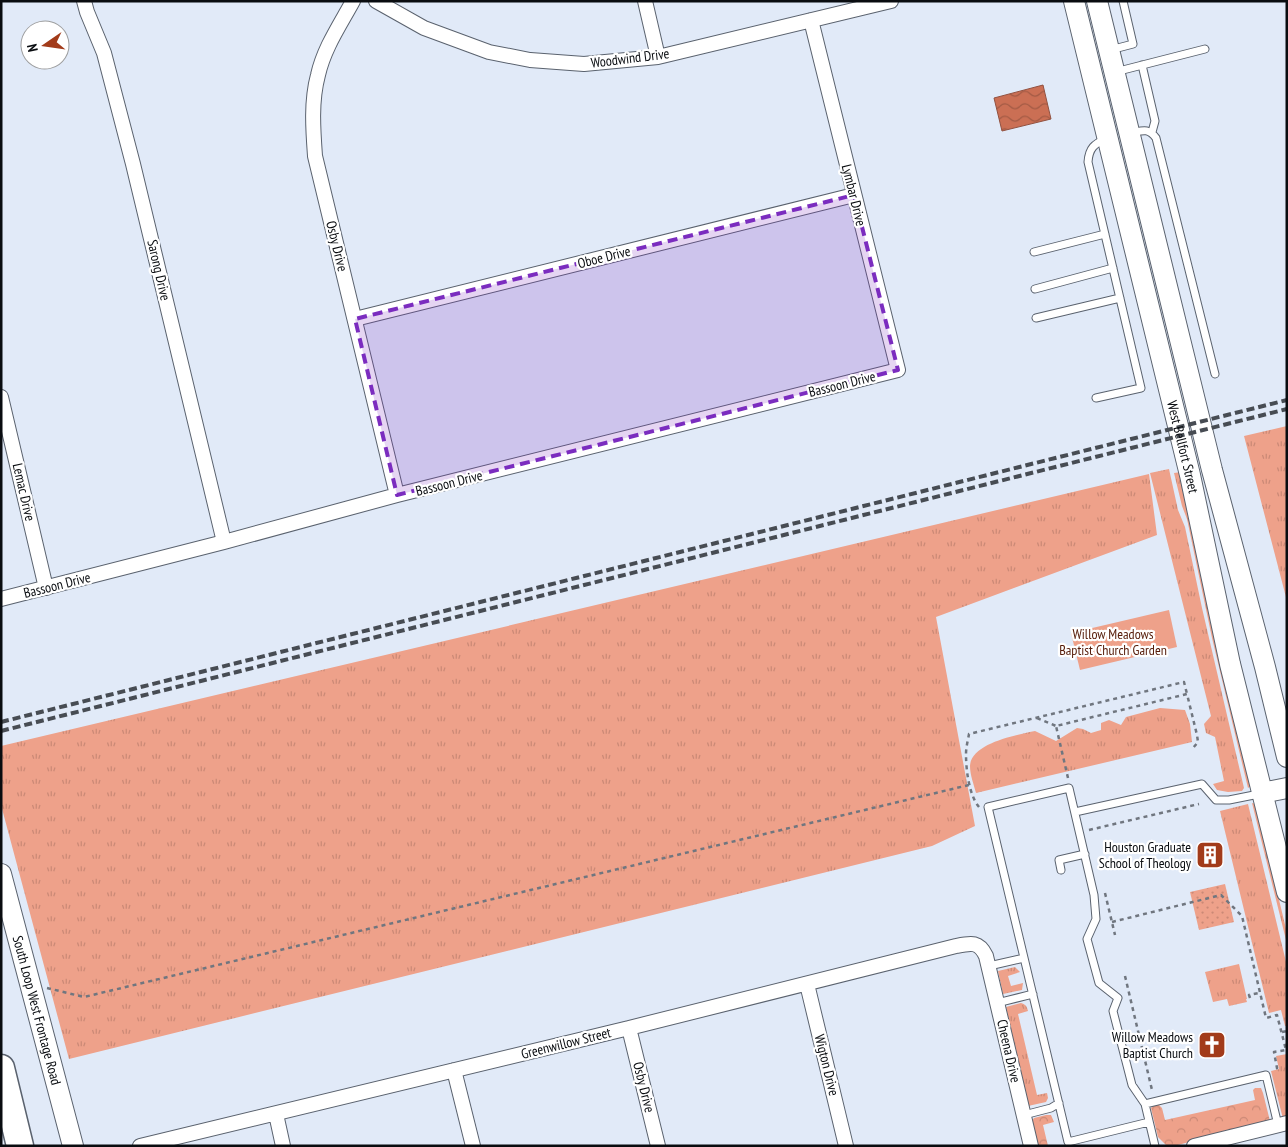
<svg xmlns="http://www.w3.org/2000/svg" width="1288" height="1147" viewBox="0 0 1288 1147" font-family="'PT Sans Narrow',sans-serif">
  <defs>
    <pattern id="grass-tufts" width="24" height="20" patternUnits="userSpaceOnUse" patternTransform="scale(1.25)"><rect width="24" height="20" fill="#eea18a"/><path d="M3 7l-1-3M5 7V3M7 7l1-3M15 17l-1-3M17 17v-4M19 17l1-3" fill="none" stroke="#cb8976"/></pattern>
    <pattern id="forest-crowns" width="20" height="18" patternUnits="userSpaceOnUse" patternTransform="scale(1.25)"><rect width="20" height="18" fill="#eea18a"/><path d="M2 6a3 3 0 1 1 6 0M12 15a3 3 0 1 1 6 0" fill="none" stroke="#cb8976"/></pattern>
    <pattern id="park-dots" width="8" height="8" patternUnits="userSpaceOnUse" patternTransform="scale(1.25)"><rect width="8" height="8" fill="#eea18a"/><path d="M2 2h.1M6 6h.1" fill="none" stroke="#cb8976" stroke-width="1.8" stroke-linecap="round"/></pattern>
    <pattern id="water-waves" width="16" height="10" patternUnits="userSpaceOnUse" patternTransform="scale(1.25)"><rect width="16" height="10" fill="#cb6f54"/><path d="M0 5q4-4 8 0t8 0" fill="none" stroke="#a35a44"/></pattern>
  </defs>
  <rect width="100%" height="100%" fill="#e1eaf8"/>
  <path fill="url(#grass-tufts)" d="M 1287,426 L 1287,601 L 1244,436 Z
    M 1169,469 L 1178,510 L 1185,527 L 1202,608 L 1244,788 L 1242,791 L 1228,792 L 1217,790 L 1213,784 L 1224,781 L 1215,737 L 1206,733 L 1204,724 L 1211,716 L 1150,473 Z
    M 1181,472 L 1251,786 L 1248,788 L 1212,638 L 1187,519 L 1182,506 L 1174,473 Z
    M 1149,474 L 1157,535 L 936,617 L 975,826 L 932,846 L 69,1059 L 1,805 L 1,746 Z
    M 1160,708 L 1185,710 L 1190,724 L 1192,742 L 976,793 C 974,785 970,775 970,766 C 971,743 1017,735 1035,731 L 1056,741 L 1077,728 L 1083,729 L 1091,733 L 1101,730 L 1101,723 L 1109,720 L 1121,725 L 1126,717 Z
    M 1252,803 L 1256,804 L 1287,933 L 1287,944 Z
    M 1248,804 L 1287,966 L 1287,1026 L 1285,1026 L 1281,1010 L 1269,1013 L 1220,811 Z
    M 1239,964 L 1247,999 L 1246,999 L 1247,1002 L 1229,1006 L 1227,999 L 1213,1002 L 1205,972 Z
    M 1015,967 L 1020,972 L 1008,976 L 1011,986 L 1023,983 L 1022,990 L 1003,994 L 998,971 Z
    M 1021,1003 C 1025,1004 1027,1006 1028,1011 L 1018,1014 L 1037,1095 L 1047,1093 L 1048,1098 L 1046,1102 L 1028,1106 L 1006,1007 Z
    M 1287,1054 L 1287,1118 L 1283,1119 L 1271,1071 L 1279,1069 L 1276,1056 Z"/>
  <path fill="url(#forest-crowns)" d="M 1255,1088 L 1261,1088 L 1263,1093 L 1270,1121 L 1174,1146 L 1167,1146 L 1158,1137 L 1151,1108 L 1154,1105 L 1159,1105 L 1162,1108 L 1165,1120 L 1255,1100 L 1253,1090 Z
    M 1046,1115 L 1051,1115 L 1054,1122 L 1043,1125 L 1048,1146 L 1038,1146 L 1032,1121 L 1034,1118 Z"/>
  <path fill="url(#park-dots)" d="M 1225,884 L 1234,922 L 1199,930 L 1190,892 Z"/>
  <path fill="#eea18a" d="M 1169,610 L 1177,647 L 1080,670 L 1071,633 Z"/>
  <path fill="url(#water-waves)" stroke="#915140" d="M 1043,85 L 1051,119 L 1002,131 L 994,98 Z"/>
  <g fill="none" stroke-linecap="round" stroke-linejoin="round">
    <defs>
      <path id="service" d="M 1110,50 L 1133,44 L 1123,1
        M 1142,65 L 1155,121 L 1152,132
        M 1115,72 L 1205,49
        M 1130,133 C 1142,131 1148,127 1156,138 L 1215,374
        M 1034,252 L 1105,234
        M 1035,289 L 1113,268
        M 1036,318 L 1120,298
        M 1096,398 L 1141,388 L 1088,162 C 1089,148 1094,144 1107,138
        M 1075,812 L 1202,784 L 1216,800 L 1229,800 L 1259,794
        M 1061,870 L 1059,860 L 1085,854
        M 989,966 L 1024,958
        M 997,1003 L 1033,994
        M 1145,1104 L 1266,1075 L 1278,1125
        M 1024,1115 L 1051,1108 L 1059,1103
        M 1149,1122 L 1068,1142 L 988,807 L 1069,788 L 1094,895 L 1096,919 L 1087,939 L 1099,983 L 1118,998 L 1113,1011 L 1132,1085 L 1145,1104 L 1155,1146"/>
      <path id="minor" d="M 84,1 L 87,12 L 104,53 L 133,164 L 224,542
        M 353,1 C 340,25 324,48 318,75 C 311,101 313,129 315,156 L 397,495
        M 376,1 L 424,28 L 489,52 L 530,60 L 584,64 L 658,57 L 891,1
        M 645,1 L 658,57
        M 355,319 L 854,195
        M 1,397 L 46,588
        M 1,599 L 224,542 L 397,495 L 898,370 L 811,20
        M 807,984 L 846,1146
        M 629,1028 L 658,1146
        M 454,1070 L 473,1146
        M 276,1114 L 283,1146
        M 140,1146 L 629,1028 L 956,946 C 971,943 979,941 986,956 L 1031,1146
        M 1194,1146 L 1287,1123"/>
      <g id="secondary">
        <path id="s1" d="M 1074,1 L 1190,475 L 1230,664 L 1287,892"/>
        <path d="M 1097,1 L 1212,470 L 1265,667 L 1287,757"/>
        <path d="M 1262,793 L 1287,788"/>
        <path id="s2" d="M 1,874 L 73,1146"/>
      </g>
      <path id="motorway" d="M 1,1068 L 20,1146"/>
    </defs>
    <use href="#service" stroke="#5a626e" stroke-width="9"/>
    <use href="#minor" stroke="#5a626e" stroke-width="16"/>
    <use href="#secondary" stroke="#5a626e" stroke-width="22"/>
    <use href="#motorway" stroke="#5a626e" stroke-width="29"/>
    <path stroke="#70767f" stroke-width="2.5" stroke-dasharray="4 4" stroke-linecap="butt" d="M 1037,718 L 1056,726
      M 1068,778 L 1056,726 L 1187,694 L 1197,735 L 1198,742 L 1193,748
      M 979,807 C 969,795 966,770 966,754 C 966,747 968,740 969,734 L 1184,682 L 1187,694
      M 1089,830 L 1199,804
      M 1105,893 L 1115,935
      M 1112,922 L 1221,895 L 1242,916 L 1266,1018 L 1277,1015 L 1286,1050 L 1274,1052 L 1277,1068 L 1272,1069
      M 1125,976 L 1152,1090
      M 47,988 L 84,997 L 969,785
      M 1250,998 L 1249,995 L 1259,993
      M 1282,1032 L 1287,1031"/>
    <use href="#service" stroke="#fff" stroke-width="7"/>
    <use href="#minor" stroke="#fff" stroke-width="14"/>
    <use href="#secondary" stroke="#fff" stroke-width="20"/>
    <use href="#motorway" stroke="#fff" stroke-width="26"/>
    <path stroke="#474c53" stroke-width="4" stroke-dasharray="8 4" stroke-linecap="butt" d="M 1,722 L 1287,400
      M 1,731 L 1287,409"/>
  </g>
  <path fill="#7b2cbf" fill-opacity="0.2" stroke="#7b2cbf" stroke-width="4" stroke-dasharray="10 6" stroke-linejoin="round" d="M 854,195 L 898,370 L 397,495 L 355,319 Z"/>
  <defs>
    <symbol id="building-square" viewBox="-11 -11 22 22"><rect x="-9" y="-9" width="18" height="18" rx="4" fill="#a23b1a" stroke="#fff"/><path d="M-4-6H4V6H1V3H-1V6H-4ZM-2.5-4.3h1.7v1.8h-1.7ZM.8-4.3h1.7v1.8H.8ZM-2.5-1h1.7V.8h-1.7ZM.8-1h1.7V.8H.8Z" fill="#fff"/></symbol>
    <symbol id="church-square" viewBox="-11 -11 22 22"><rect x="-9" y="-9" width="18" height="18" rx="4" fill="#a23b1a" stroke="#fff"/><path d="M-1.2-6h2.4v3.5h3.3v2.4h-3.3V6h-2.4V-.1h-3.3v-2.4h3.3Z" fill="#fff"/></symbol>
  </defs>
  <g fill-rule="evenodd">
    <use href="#building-square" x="1194" y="839" width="32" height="32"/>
    <use href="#church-square" x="1196" y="1029" width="32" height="32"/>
  </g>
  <g text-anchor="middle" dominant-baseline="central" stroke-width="4.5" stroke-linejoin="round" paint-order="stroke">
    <g font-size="14" fill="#090c10" stroke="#fff">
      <text transform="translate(630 58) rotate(-7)">Woodwind Drive</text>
      <text transform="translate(854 195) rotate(76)">Lymbar Drive</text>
      <text transform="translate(337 246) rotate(76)">Osby Drive</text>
      <text transform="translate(604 257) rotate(-14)">Oboe Drive</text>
      <text transform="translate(159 270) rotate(77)">Sarong Drive</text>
      <text transform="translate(842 384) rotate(-14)">Bassoon Drive</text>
      <text stroke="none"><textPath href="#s1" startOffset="459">West Bellfort Street</textPath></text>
      <text transform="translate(449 483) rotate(-14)">Bassoon Drive</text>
      <text transform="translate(24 492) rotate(77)">Lemac Drive</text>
      <text transform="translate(57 585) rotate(-14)">Bassoon Drive</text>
      <text stroke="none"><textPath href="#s2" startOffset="141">South Loop West Frontage Road</textPath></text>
      <text transform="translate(566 1043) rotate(-14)">Greenwillow Street</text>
      <text transform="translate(1009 1051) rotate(77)">Cheena Drive</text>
      <text transform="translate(827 1065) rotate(76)">Wigton Drive</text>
      <text transform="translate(644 1087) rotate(76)">Osby Drive</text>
    </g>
    <g font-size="14" fill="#551b08" stroke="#fff">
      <text x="1113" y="634">Willow Meadows<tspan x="1113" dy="16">Baptist Church Garden</tspan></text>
    </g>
    <g font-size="14" fill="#090c10" stroke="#fff" text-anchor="end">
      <text x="1191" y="847">Houston Graduate<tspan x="1191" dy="16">School of Theology</tspan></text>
      <text x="1193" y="1037">Willow Meadows<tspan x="1193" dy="16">Baptist Church</tspan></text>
    </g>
  </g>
  <rect width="1288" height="1147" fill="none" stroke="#090c10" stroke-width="5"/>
  <g transform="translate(45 45) rotate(257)"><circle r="24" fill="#ffffff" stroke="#9d9e9f"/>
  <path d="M0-4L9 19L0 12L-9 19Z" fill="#a23b1a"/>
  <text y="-8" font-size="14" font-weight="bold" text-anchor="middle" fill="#090c10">N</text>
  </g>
</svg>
